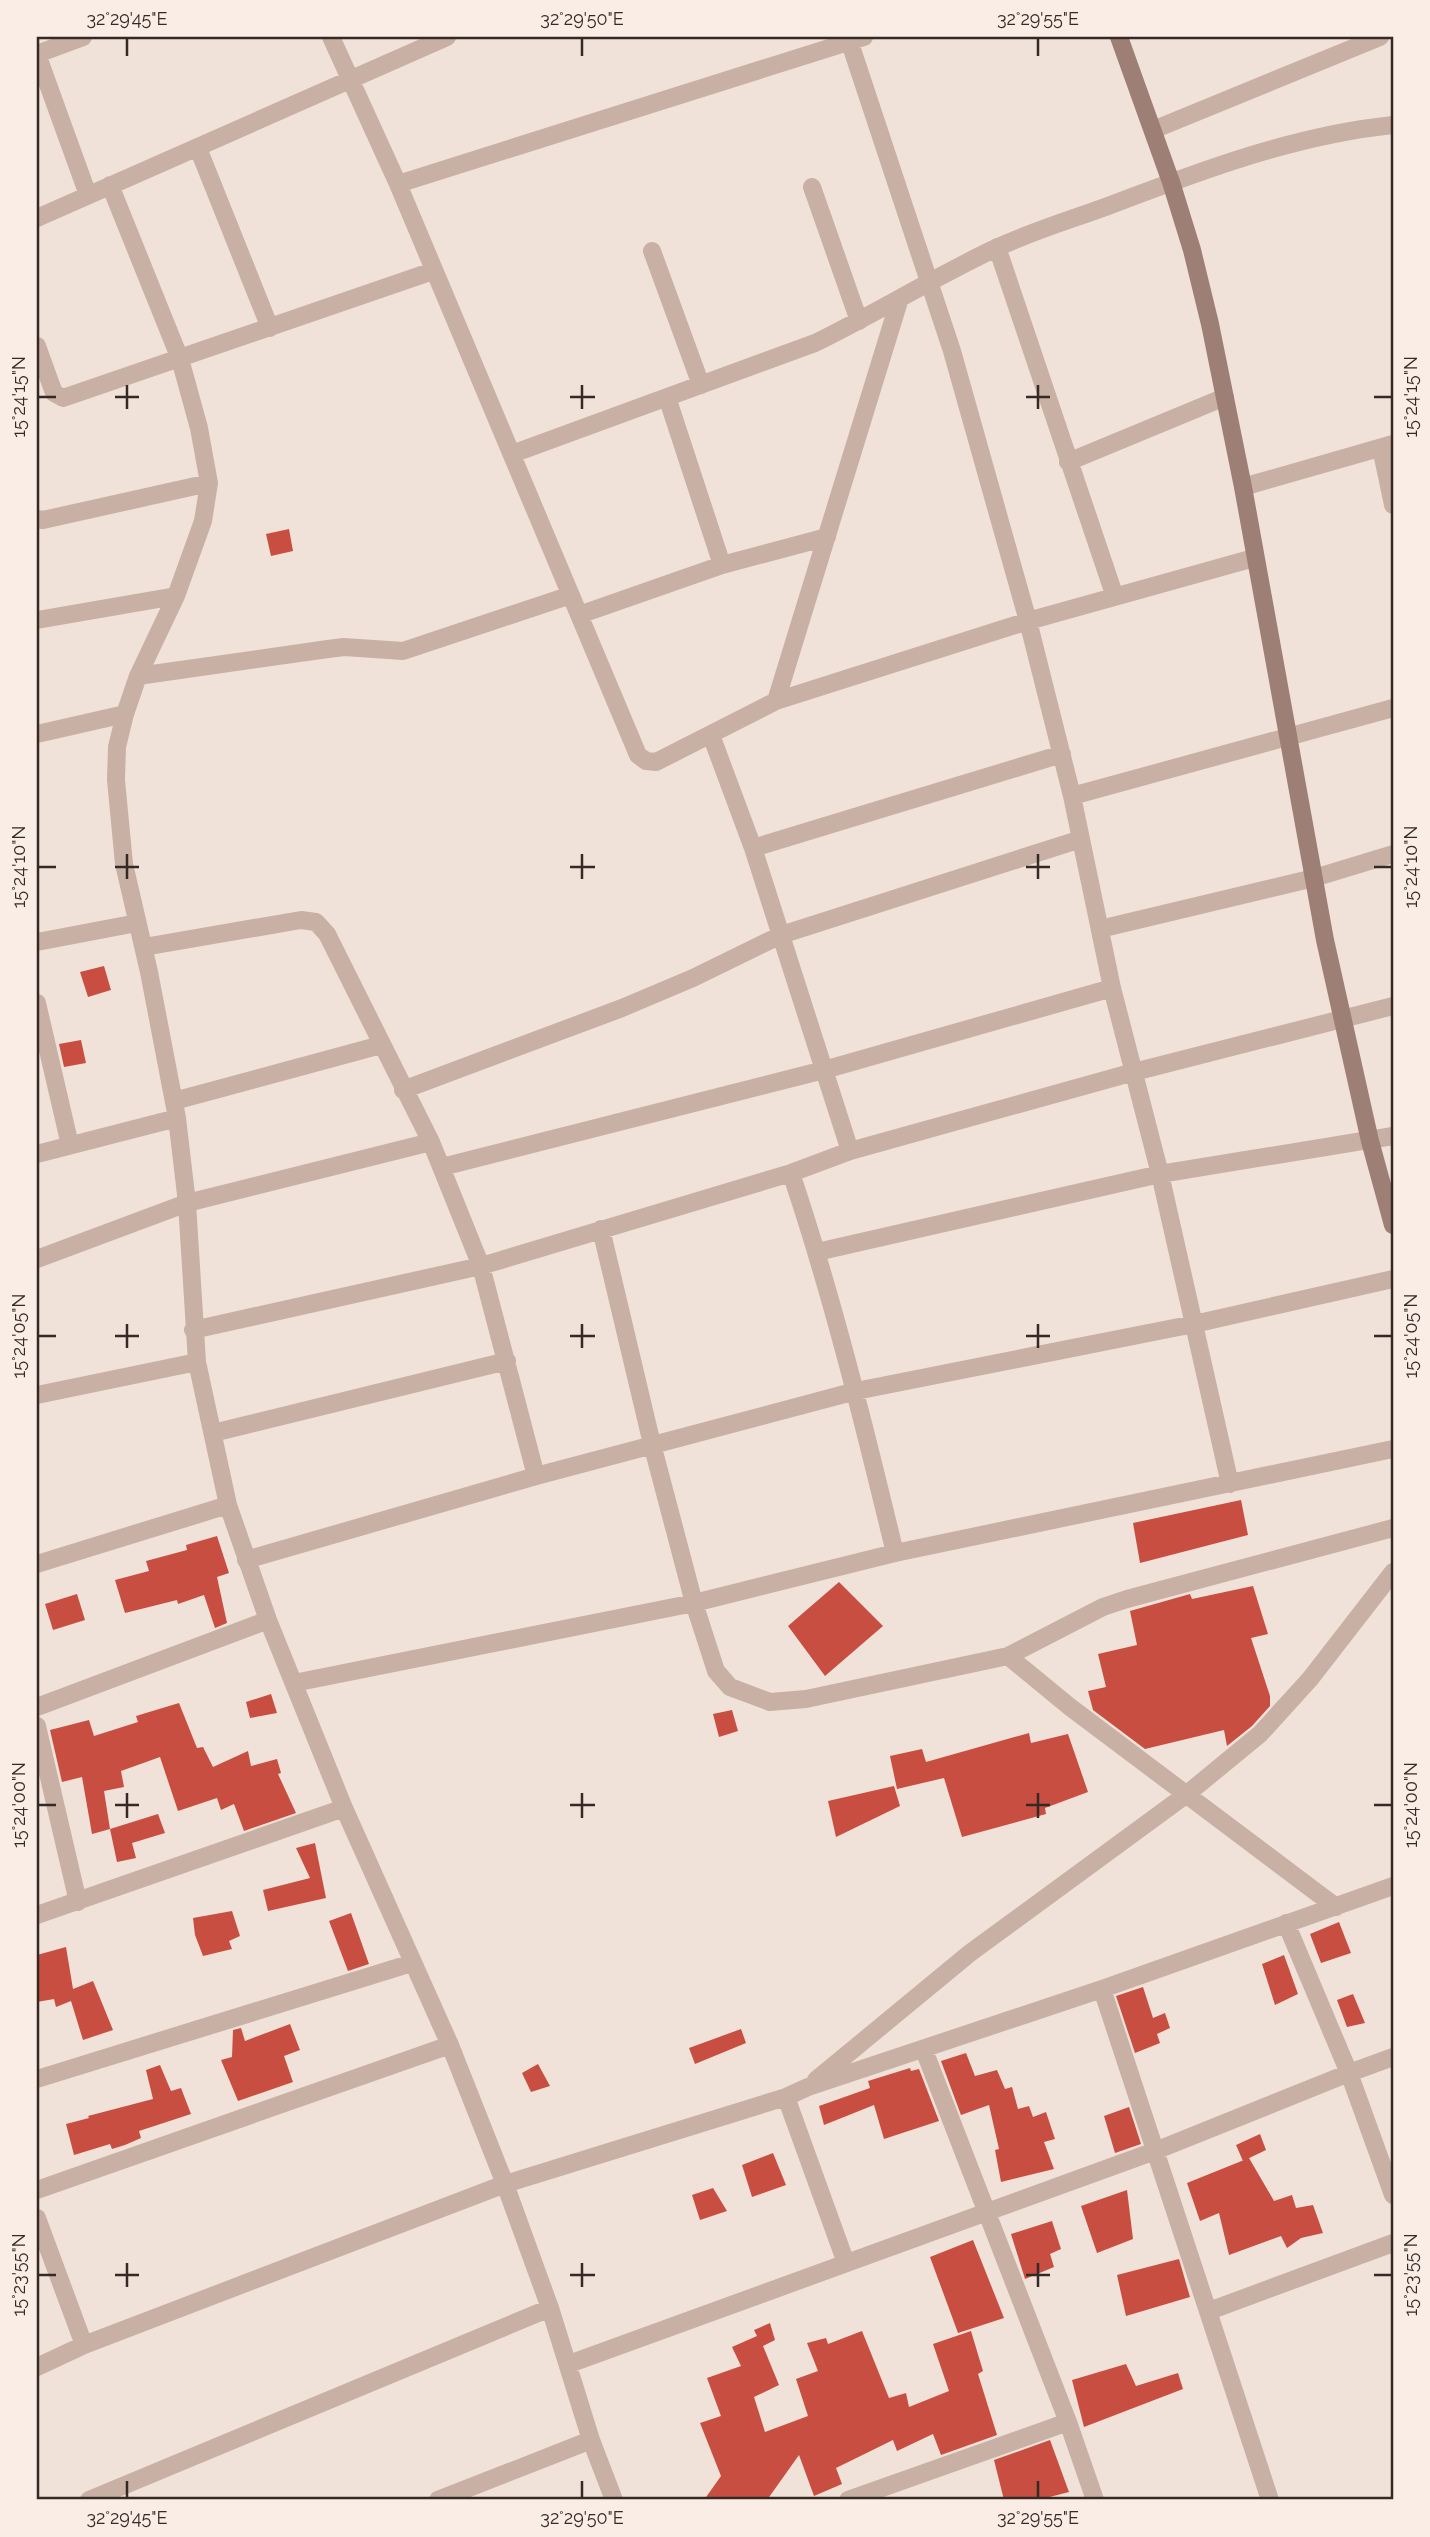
<svg xmlns="http://www.w3.org/2000/svg" width="1430" height="2537" viewBox="0 0 1430 2537" font-family="Raleway,sans-serif">
  <rect width="100%" height="100%" fill="#f1e2d9"/>
  <path fill="#c74e41" d="M 289,529 L 293,551 L 271,556 L 266,534 Z
    M 104,966 L 111,990 L 88,997 L 80,972 Z
    M 81,1040 L 86,1063 L 64,1067 L 59,1044 Z
    M 1241,1500 L 1248,1535 L 1140,1563 L 1133,1523 Z
    M 217,1536 L 229,1573 L 217,1577 L 227,1623 L 215,1628 L 204,1595 L 178,1604 L 177,1600 L 125,1613 L 115,1580 L 149,1571 L 146,1561 L 187,1550 L 186,1545 Z
    M 839,1582 L 883,1626 L 825,1676 L 788,1626 Z
    M 1253,1586 L 1268,1634 L 1251,1638 L 1270,1696 L 1270,1706 L 1252,1726 L 1227,1746 L 1224,1730 L 1145,1749 L 1093,1710 L 1088,1691 L 1106,1687 L 1098,1654 L 1137,1645 L 1130,1611 L 1190,1594 L 1192,1599 Z
    M 77,1594 L 85,1620 L 53,1630 L 45,1604 Z
    M 271,1694 L 277,1713 L 250,1718 L 246,1702 Z
    M 179,1703 L 197,1748 L 203,1747 L 213,1767 L 248,1751 L 251,1766 L 277,1759 L 281,1773 L 278,1774 L 296,1813 L 244,1831 L 234,1804 L 221,1810 L 217,1798 L 178,1811 L 160,1757 L 121,1771 L 124,1787 L 104,1791 L 110,1829 L 92,1834 L 82,1777 L 62,1782 L 50,1730 L 89,1720 L 94,1736 L 138,1722 L 136,1716 Z
    M 732,1710 L 738,1731 L 719,1737 L 713,1714 Z
    M 1029,1733 L 1031,1743 L 1068,1734 L 1088,1792 L 1045,1808 L 1046,1814 L 962,1837 L 944,1778 L 897,1789 L 890,1756 L 922,1749 L 926,1762 Z
    M 894,1786 L 900,1806 L 836,1837 L 828,1801 Z
    M 158,1814 L 165,1833 L 132,1843 L 136,1858 L 117,1862 L 110,1829 Z
    M 315,1843 L 326,1898 L 268,1911 L 263,1890 L 310,1878 L 296,1848 Z
    M 232,1911 L 240,1936 L 229,1941 L 232,1949 L 203,1956 L 195,1935 L 193,1918 Z
    M 351,1913 L 369,1964 L 348,1971 L 329,1921 Z
    M 1339,1922 L 1351,1953 L 1321,1963 L 1310,1934 Z
    M 66,1947 L 73,1989 L 93,1981 L 113,2030 L 83,2040 L 71,2001 L 56,2007 L 54,1999 L 37,2002 L 37,1955 Z
    M 1284,1955 L 1298,1994 L 1275,2005 L 1262,1964 Z
    M 1143,1987 L 1153,2018 L 1165,2013 L 1170,2028 L 1157,2034 L 1160,2043 L 1135,2053 L 1116,1996 Z
    M 1353,1994 L 1365,2023 L 1347,2027 L 1337,2000 Z
    M 290,2024 L 300,2050 L 284,2056 L 293,2082 L 238,2101 L 221,2060 L 232,2057 L 233,2030 L 241,2028 L 245,2041 Z
    M 741,2029 L 746,2043 L 695,2064 L 689,2048 Z
    M 966,2053 L 975,2076 L 997,2070 L 1005,2089 L 1012,2087 L 1018,2109 L 1029,2106 L 1033,2117 L 1046,2112 L 1055,2139 L 1044,2142 L 1054,2169 L 1001,2182 L 995,2150 L 999,2149 L 989,2105 L 961,2115 L 941,2061 Z
    M 538,2064 L 550,2086 L 531,2092 L 522,2073 Z
    M 160,2065 L 171,2091 L 181,2088 L 191,2114 L 139,2131 L 141,2138 L 125,2145 L 112,2149 L 110,2144 L 74,2155 L 66,2124 L 89,2118 L 88,2116 L 153,2099 L 146,2070 Z
    M 910,2068 L 911,2071 L 919,2069 L 939,2121 L 884,2139 L 874,2105 L 824,2125 L 819,2106 L 870,2088 L 868,2081 Z
    M 1129,2107 L 1141,2144 L 1115,2153 L 1104,2116 Z
    M 1260,2134 L 1266,2150 L 1243,2161 L 1236,2145 Z
    M 773,2153 L 786,2185 L 752,2197 L 742,2165 Z
    M 1249,2158 L 1274,2201 L 1292,2195 L 1296,2208 L 1313,2205 L 1323,2233 L 1301,2238 L 1287,2248 L 1281,2236 L 1229,2255 L 1219,2213 L 1200,2221 L 1187,2183 Z
    M 713,2188 L 727,2211 L 700,2220 L 692,2195 Z
    M 1127,2190 L 1133,2239 L 1097,2253 L 1081,2206 Z
    M 1052,2221 L 1061,2249 L 1050,2254 L 1054,2267 L 1025,2279 L 1011,2234 Z
    M 973,2240 L 1004,2318 L 958,2333 L 930,2257 Z
    M 1179,2259 L 1190,2297 L 1126,2316 L 1117,2275 Z
    M 770,2323 L 775,2340 L 763,2346 L 779,2385 L 754,2397 L 765,2432 L 808,2416 L 796,2379 L 818,2371 L 807,2343 L 826,2338 L 828,2344 L 862,2331 L 889,2398 L 906,2393 L 909,2407 L 949,2391 L 933,2344 L 971,2331 L 983,2371 L 978,2374 L 997,2435 L 941,2455 L 933,2434 L 897,2451 L 893,2440 L 836,2468 L 842,2484 L 814,2496 L 799,2455 L 767,2500 L 704,2500 L 721,2476 L 700,2423 L 721,2416 L 707,2378 L 741,2366 L 732,2347 L 757,2336 L 754,2330 Z
    M 1126,2364 L 1136,2386 L 1178,2373 L 1183,2389 L 1084,2427 L 1072,2380 Z
    M 1050,2440 L 1069,2492 L 1038,2500 L 1004,2500 L 994,2460 Z"/>
  <g fill="none" stroke-linecap="round" stroke-linejoin="round">
    <path stroke="#c9b0a5" stroke-width="18" d="M 331,37 L 398,184 L 638,755 L 646,761 L 656,762 L 776,701 L 1028,621 L 1254,558
      M 848,37 L 952,351 L 1028,621 L 1072,796 L 1112,988 L 1160,1174 L 1230,1484
      M 37,54 L 88,195
      M 37,54 L 83,37
      M 1153,130 L 1380,37
      M 198,148 L 270,328
      M 398,184 L 864,37
      M 110,185 L 180,359 L 199,428 L 209,483 L 203,521 L 176,596 L 138,676 L 125,714 L 117,747 L 116,780 L 124,864 L 149,972 L 177,1118 L 187,1203 L 197,1362 L 228,1505 L 268,1620 L 344,1808 L 450,2045 L 505,2184 L 550,2308 L 591,2440 L 614,2500
      M 812,187 L 859,321
      M 37,218 L 447,37
      M 997,247 L 1115,597
      M 652,251 L 701,385
      M 37,346 L 54,393 L 63,398 L 433,271
      M 1381,448 L 1393,505
      M 512,454 L 815,343 C 876,313 933,278 994,249 C 1030,232 1070,220 1108,206 C 1200,171 1295,135 1393,125
      M 1068,462 L 1225,397
      M 1243,487 L 1393,444
      M 37,519 L 43,520 L 209,483
      M 722,565 L 827,537
      M 579,615 L 722,565 L 667,397
      M 37,620 L 176,596
      M 138,676 L 328,649 L 344,647 L 403,651 L 571,595
      M 776,701 L 900,298
      M 37,734 L 125,714
      M 711,735 L 753,848 L 850,1151
      M 1072,796 L 1393,708
      M 753,848 L 1062,754
      M 1100,929 L 1314,878 L 1393,854
      M 37,942 L 137,923
      M 144,947 L 301,920 L 316,922 L 327,934 L 431,1142 L 481,1266 L 536,1476
      M 37,1003 L 70,1145
      M 403,1090 L 622,1008 L 693,978 L 781,935 L 1081,839
      M 174,1101 L 381,1045
      M 37,1154 L 177,1118
      M 442,1167 L 824,1070 L 1112,988
      M 791,1173 C 833,1298 864,1425 895,1553
      M 601,1229 L 652,1444 L 694,1603 L 716,1671 L 730,1687 L 770,1702 L 806,1699 L 1008,1656 L 1103,1607 L 1127,1599 L 1393,1528
      M 817,1252 L 1160,1174 L 1393,1136
      M 37,1259 L 187,1203 L 431,1142
      M 193,1330 L 481,1266 L 791,1173 L 850,1151 L 1134,1072 L 1393,1006
      M 37,1395 L 197,1362
      M 213,1433 L 507,1361
      M 246,1560 L 536,1476 L 856,1391 L 1194,1324 L 1393,1279
      M 37,1564 L 228,1505
      M 1008,1656 L 1070,1707 L 1336,1907
      M 294,1683 L 694,1603 L 895,1553 L 1393,1449
      M 37,1707 L 268,1620
      M 37,1726 L 78,1902
      M 37,1915 L 344,1808
      M 1286,1923 L 1349,2073 L 1393,2195
      M 1102,1989 L 1270,2500
      M 924,2050 L 1068,2422 L 1095,2500
      M 37,2079 L 412,1963
      M 816,2080 L 970,1953 L 1187,1794 L 1260,1734 L 1310,1679 L 1393,1572
      M 786,2097 L 846,2263
      M 37,2190 L 450,2045
      M 37,2218 L 84,2345
      M 1209,2311 L 1393,2243
      M 569,2364 L 1155,2151 L 1349,2073 L 1393,2057
      M 37,2367 L 84,2345 L 505,2184 L 786,2097 L 808,2087 L 1102,1989 L 1393,1886
      M 89,2500 L 550,2308
      M 438,2500 L 591,2440
      M 848,2500 L 1068,2422"/>
    <path stroke="#9d7f76" stroke-width="18" d="M 1119,37 L 1171,182 L 1192,250 L 1210,324 L 1243,487 L 1325,940 L 1370,1141 L 1393,1225"/>
  </g>
  <path fill="none" stroke="#352926" stroke-width="2.5" d="M 127,38 L 127,56M 582,38 L 582,56M 1038,38 L 1038,56M 127,385 L 127,409M 582,385 L 582,409M 1038,385 L 1038,409M 38,397 L 56,397M 115,397 L 139,397M 570,397 L 595,397M 1026,397 L 1050,397M 1374,397 L 1392,397M 127,854 L 127,879M 582,854 L 582,879M 1038,854 L 1038,879M 38,867 L 56,867M 115,867 L 139,867M 570,867 L 595,867M 1026,867 L 1050,867M 1374,867 L 1392,867M 127,1324 L 127,1348M 582,1324 L 582,1348M 1038,1324 L 1038,1348M 38,1336 L 56,1336M 115,1336 L 139,1336M 570,1336 L 595,1336M 1026,1336 L 1050,1336M 1374,1336 L 1392,1336M 127,1793 L 127,1818M 582,1793 L 582,1818M 1038,1793 L 1038,1818M 38,1805 L 56,1805M 115,1805 L 139,1805M 570,1805 L 595,1805M 1026,1805 L 1050,1805M 1374,1805 L 1392,1805M 127,2263 L 127,2287M 582,2263 L 582,2287M 1038,2263 L 1038,2287M 38,2275 L 56,2275M 115,2275 L 139,2275M 570,2275 L 595,2275M 1026,2275 L 1050,2275M 1374,2275 L 1392,2275M 127,2481 L 127,2498M 582,2481 L 582,2498M 1038,2481 L 1038,2498"/>
  <rect width="1430" height="2537" fill="none" stroke="#f9ede5" stroke-width="77"/>
  <rect x="38" y="38" width="1354" height="2460" fill="none" stroke="#352926" stroke-width="2.5"/>
  <g font-size="18" text-anchor="middle" fill="#352926">
    <text x="127" y="25">32°29'45"E</text>
    <text x="582" y="25">32°29'50"E</text>
    <text x="1038" y="25">32°29'55"E</text>
    <text transform="translate(19 397) rotate(-90)" y="6">15°24'15"N</text>
    <text transform="translate(1411 397) rotate(-90)" y="6">15°24'15"N</text>
    <text transform="translate(19 867) rotate(-90)" y="6">15°24'10"N</text>
    <text transform="translate(1411 867) rotate(-90)" y="6">15°24'10"N</text>
    <text transform="translate(19 1336) rotate(-90)" y="6">15°24'05"N</text>
    <text transform="translate(1411 1336) rotate(-90)" y="6">15°24'05"N</text>
    <text transform="translate(19 1805) rotate(-90)" y="6">15°24'00"N</text>
    <text transform="translate(1411 1805) rotate(-90)" y="6">15°24'00"N</text>
    <text transform="translate(19 2275) rotate(-90)" y="6">15°23'55"N</text>
    <text transform="translate(1411 2275) rotate(-90)" y="6">15°23'55"N</text>
    <text x="127" y="2524">32°29'45"E</text>
    <text x="582" y="2524">32°29'50"E</text>
    <text x="1038" y="2524">32°29'55"E</text>
  </g>
</svg>
